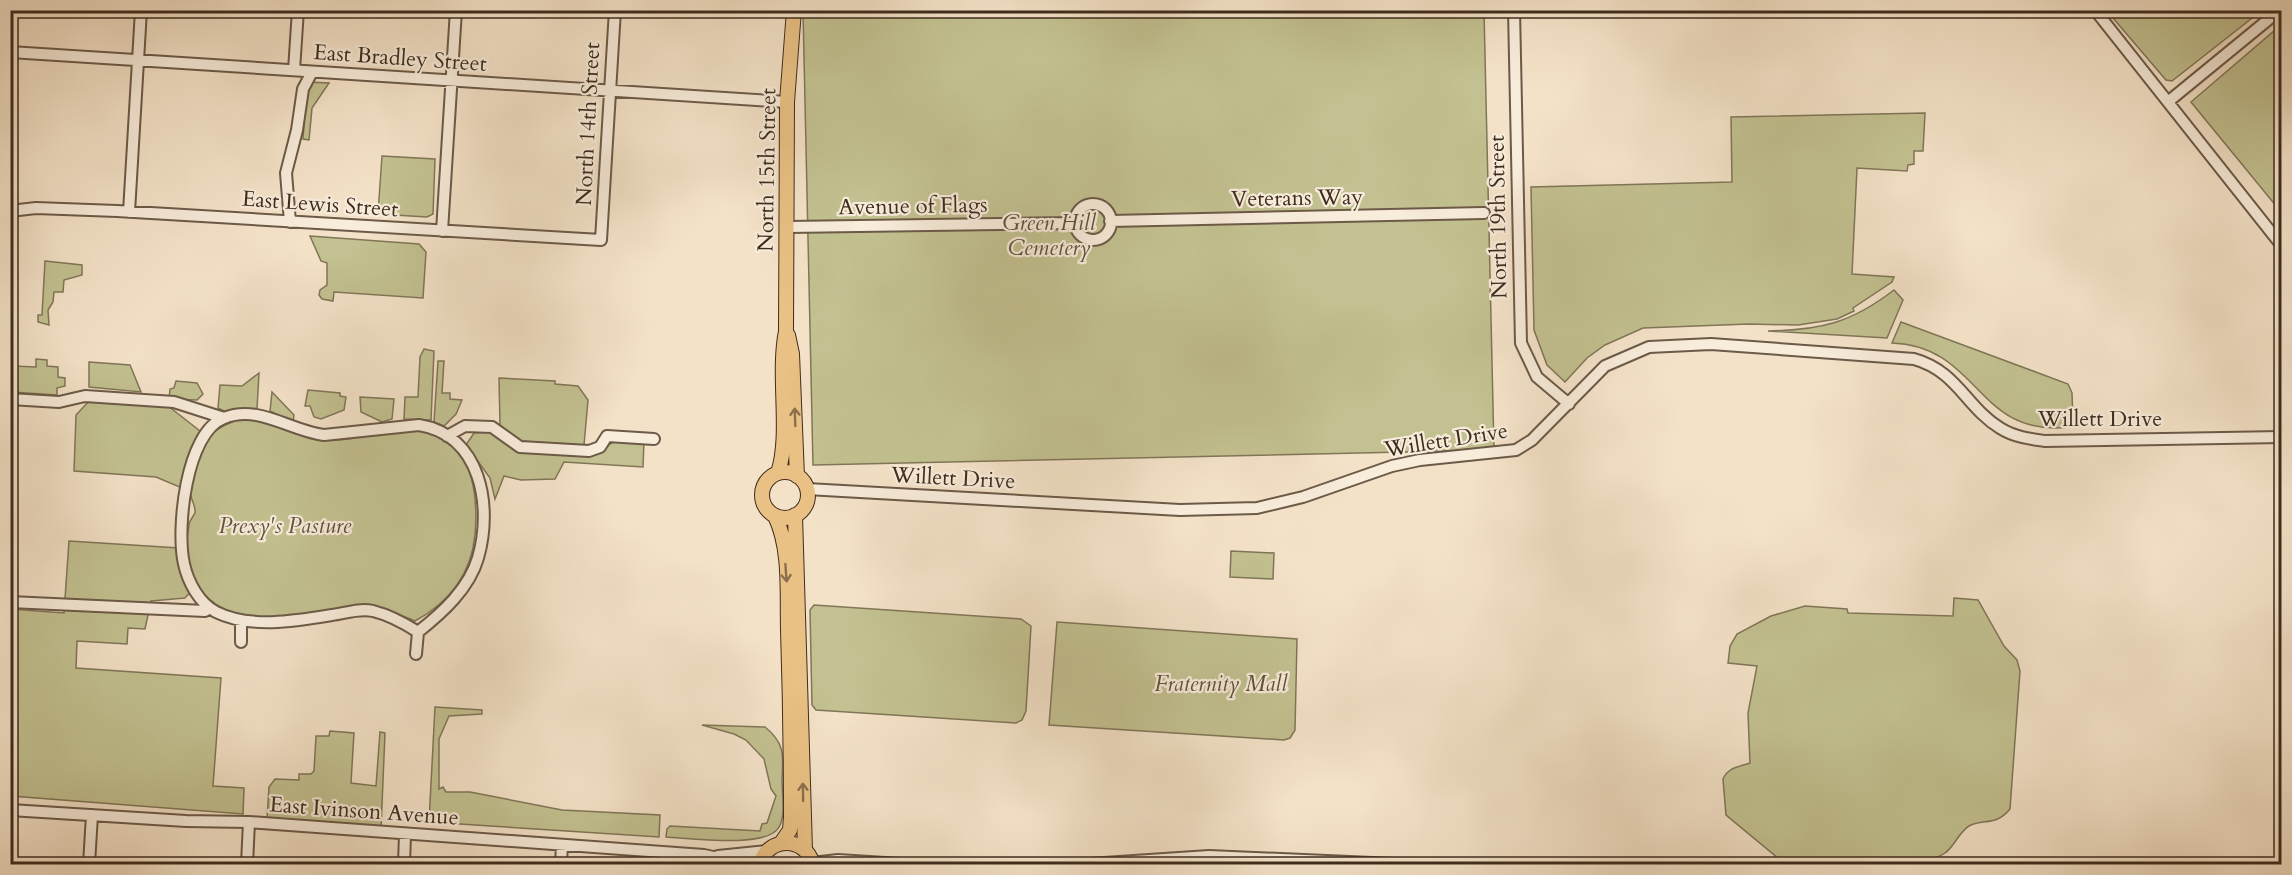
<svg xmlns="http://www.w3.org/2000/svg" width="2292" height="875" viewBox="0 0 2292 875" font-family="Cardo,serif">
  <rect width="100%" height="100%" fill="#f4e2c8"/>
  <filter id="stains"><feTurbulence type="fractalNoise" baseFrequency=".00333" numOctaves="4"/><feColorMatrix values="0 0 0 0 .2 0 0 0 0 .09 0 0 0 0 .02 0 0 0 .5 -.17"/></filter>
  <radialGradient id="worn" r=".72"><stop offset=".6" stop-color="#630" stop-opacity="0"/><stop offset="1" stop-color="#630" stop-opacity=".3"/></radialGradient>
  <path fill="#c3c191" stroke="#807658" stroke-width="1.5" d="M 803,11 L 1484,11 L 1494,450 L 813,465 Z
    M 2107,11 L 2261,11 L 2172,81 L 2166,80 Z
    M 2281,25 L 2281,212 L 2191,102 Z
    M 307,82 L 329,83 L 312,108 L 309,140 L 303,139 Z
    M 1925,113 L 1923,151 L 1914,151 L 1914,164 L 1908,165 L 1907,171 L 1857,168 L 1852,274 L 1894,277 L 1892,282 L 1853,308 L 1854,311 L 1837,319 L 1798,325 L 1749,324 L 1643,328 L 1605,345 L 1587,358 L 1565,382 L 1547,365 L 1534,330 L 1531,187 L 1732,182 L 1731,117 Z
    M 382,156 L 435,159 L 433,214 L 427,217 L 378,214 Z
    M 310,236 L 419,244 L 426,252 L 423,298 L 334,292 L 333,301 L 322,299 L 319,295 L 320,290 L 327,285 L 327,263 L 321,261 Z
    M 45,261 L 82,265 L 82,275 L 64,280 L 63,292 L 54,292 L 53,302 L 48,310 L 49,325 L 38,322 L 38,315 L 42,315 Z
    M 1894,290 L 1903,300 L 1887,338 L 1768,331 C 1821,330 1851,323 1894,290 Z
    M 1901,322 L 2068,384 L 2072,393 L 2073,423 L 2069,427 C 1976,438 1980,346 1892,343 Z
    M 424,349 L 434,351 L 431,420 L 404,419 L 405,397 L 418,397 L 420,357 Z
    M 36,359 L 47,360 L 47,366 L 58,367 L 58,377 L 65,378 L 65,386 L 57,388 L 57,395 L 11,392 L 13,366 L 36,367 Z
    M 438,361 L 444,361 L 442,393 L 450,393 L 450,399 L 462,400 L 456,414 L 444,426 L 434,422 Z
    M 89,362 L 130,365 L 141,392 L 89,387 Z
    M 259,373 L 257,409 L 226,412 L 218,408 L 220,385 L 242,386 Z
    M 499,378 L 555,381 L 555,384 L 578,386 L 588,400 L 584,445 L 519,441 L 500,425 Z
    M 176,381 L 197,383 L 203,394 L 197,400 L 169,399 L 170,389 L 174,388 Z
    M 308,390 L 340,393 L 340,396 L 346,397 L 344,410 L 321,419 L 314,417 L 310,406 L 305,406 Z
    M 272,392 L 294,415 L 293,422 L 270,411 Z
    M 360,397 L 394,399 L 392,419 L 382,422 L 361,412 Z
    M 90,400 L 168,406 L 200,431 L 182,488 L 156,477 L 74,471 L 76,415 Z
    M 245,418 C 276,421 302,440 333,440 C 360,440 384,429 411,429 C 470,429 479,488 475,535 C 471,575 450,602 415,621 C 402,616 389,609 376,608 C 356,605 308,616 285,618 C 223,624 176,592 189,525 C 189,521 193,517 195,513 C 196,506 192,502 191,496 C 189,489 192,480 193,473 C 202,439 211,427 245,418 Z
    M 485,432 L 495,433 L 516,450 L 601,451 L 613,442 L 644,441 L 643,467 L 564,462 L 555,479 L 521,480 L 504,476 L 495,499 L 490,478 L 466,445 L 474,433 Z
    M 69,541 L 179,548 L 191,591 L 185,598 L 151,601 L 145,629 L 128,628 L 127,644 L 77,641 L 76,668 L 221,678 L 213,786 L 244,788 L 243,814 L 11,796 L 10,609 L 64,613 Z
    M 1231,551 L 1274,553 L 1273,579 L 1230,577 Z
    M 1954,598 L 1978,600 L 2004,646 L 2017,660 L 2020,671 L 2010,809 C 1995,827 1984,818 1969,826 C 1959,832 1954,847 1945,853 C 1916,873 1822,865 1785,864 L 1726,815 L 1723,779 C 1728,767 1739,767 1750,763 L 1748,713 L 1757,666 L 1728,663 L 1730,646 L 1737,634 L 1771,616 L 1805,606 L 1847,609 L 1848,613 L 1953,616 Z
    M 814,605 L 1021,619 L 1031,626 L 1026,711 L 1022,720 L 1016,723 L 816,710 L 812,705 L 810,610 Z
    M 1057,622 L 1297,639 L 1295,730 L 1290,738 L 1284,740 L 1049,725 Z
    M 435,707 L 482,710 L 482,714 L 449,716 L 439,739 L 439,789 L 443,787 L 446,792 L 470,792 L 562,810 L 660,815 L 659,837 L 429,822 Z
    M 702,725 L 765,727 C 786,744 783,756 782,781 C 782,794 786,816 779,827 C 767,849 690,838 666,837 L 667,829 L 670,826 L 760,831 L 762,824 L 767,823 L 776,796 L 771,789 L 764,759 L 746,740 L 734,734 Z
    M 330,731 L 354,733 L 351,783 L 376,786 L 380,732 L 385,733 L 381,828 L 267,819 L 269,787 L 275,779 L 299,780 L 299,774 L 311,774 L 314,771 L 316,736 L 329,736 Z"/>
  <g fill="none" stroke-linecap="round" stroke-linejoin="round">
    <defs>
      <path id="minor" d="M 1514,10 L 1521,343 L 1537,377 L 1569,404
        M 2095,10 L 2282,246
        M 10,52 L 787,102
        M 294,70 L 298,10
        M 2169,101 L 2280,10
        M1075 222a18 18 0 1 1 36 0a18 18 0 1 1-36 0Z
        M 10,211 L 36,208 L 117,211 L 601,240 L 615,10
        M 129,212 L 141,10
        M 1110,221 L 1484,213
        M 290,222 L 286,173 L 297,130 L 303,89 L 312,72
        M 788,227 L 1075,223
        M 442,231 L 456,10
        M 10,399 L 59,402 L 85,396 L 174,402 L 224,418
        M 447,436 L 465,426 L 492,427 L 520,447 L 589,451 L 600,447 L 607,436 L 654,439
        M 807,489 L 1180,510 L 1257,508 L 1303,497 L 1392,466 L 1420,460 L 1516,450 L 1532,440 L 1605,366 L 1649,347 L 1711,344 L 1914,359 C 1957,371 1966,407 2000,428 C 2014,437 2030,439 2045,441 L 2282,437
        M 10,602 L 205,611 L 210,608
        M 241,620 L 241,642
        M 416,654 L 418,632 C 404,623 389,615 373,611 C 359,608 346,613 332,615 C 296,621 250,629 216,612 C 199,603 188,582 184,564 C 176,529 186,432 224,418 C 259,404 290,431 324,435 L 419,425 C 481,435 493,506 478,558 C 469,589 442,613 418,632
        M 10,810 L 186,821 L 249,822 L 704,855 L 745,864
        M 718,856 L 767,851
        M 812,863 L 838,860 L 901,864
        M 89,864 L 92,815
        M 247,864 L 249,822
        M 404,864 L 405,834
        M 561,864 L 562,845
        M 1089,864 L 1209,856 L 1395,864"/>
      <path id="major" d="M 788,335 L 792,354 L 797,476
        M762 495a23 23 0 1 1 46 0a23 23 0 1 1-46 0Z
        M 778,473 C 791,433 777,376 786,331 L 787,102 L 794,10
        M 795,515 L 805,850
        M 775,516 C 791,549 787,593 788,629 C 790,692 791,754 791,817 L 790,830 L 781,843
        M 760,864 C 768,836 805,836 813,864"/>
    </defs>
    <use href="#minor" stroke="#6c5a48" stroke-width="14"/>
    <use href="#major" stroke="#3e2c1e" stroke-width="16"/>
    <use href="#minor" stroke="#f8ecdb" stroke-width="10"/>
    <use href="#major" stroke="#eac184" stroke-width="14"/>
  </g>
  <defs><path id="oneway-shaft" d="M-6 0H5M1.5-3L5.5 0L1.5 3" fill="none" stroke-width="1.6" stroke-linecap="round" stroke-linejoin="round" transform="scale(1.5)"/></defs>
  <g stroke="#8b6f4c">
    <use href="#oneway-shaft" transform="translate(795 417) rotate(-92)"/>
    <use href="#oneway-shaft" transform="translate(786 573) rotate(86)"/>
    <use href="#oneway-shaft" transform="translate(803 792) rotate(-91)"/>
  </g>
  <g text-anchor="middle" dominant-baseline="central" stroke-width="4.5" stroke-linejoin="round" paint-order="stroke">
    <g font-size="22" fill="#3e2c1e" stroke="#f8ecdb">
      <text transform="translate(400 58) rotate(4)">East Bradley Street</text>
      <text transform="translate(588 124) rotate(-87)">North 14th Street</text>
      <text transform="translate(767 170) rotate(-89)">North 15th Street</text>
      <text transform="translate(1297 198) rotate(-1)">Veterans Way</text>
      <text transform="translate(320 204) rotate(4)">East Lewis Street</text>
      <text transform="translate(913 206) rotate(-1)">Avenue of Flags</text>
      <text transform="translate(1498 217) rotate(-91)">North 19th Street</text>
      <text x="2100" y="419">Willett Drive</text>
      <text transform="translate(1446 440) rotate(-9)">Willett Drive</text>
      <text transform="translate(953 478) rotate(3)">Willett Drive</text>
      <text transform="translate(364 811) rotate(4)">East Ivinson Avenue</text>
    </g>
    <g font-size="22" font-style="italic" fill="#5f513b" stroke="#f8ecdb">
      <text x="1049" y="223">Green Hill<tspan x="1049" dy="25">Cemetery</tspan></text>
      <text x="285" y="526">Prexy's Pasture</text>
      <text x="1221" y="684">Fraternity Mall</text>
    </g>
  </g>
  <rect width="2292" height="875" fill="none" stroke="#f4e2c8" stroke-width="36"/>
  <rect x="12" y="12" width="2268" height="851" fill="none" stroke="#3e2c1e" stroke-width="3"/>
  <rect x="18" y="18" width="2256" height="839" fill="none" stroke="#3e2c1e" stroke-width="1.5"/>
  <rect width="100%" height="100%" filter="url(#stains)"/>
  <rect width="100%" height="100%" fill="url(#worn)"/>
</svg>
